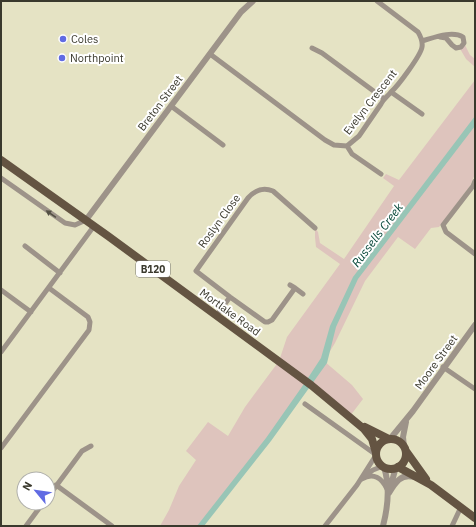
<svg xmlns="http://www.w3.org/2000/svg" width="476" height="527" viewBox="0 0 476 527" font-family="'IBM Plex Sans',sans-serif">
  <rect width="100%" height="100%" fill="#e5e3c4"/>
  <path fill="#dec4bd" d="M 464,43 L 470,55 L 475,59 L 475,67 L 466,59 L 459,47 Z
    M 475,80 L 475,174 L 470,186 L 439,227 L 431,228 L 415,249 L 398,237 L 365,281 L 335,343 L 324,361 L 352,385 L 363,399 L 350,416 L 309,383 L 202,526 L 160,526 L 169,510 L 179,486 L 196,460 L 186,451 L 208,422 L 228,436 L 245,407 L 279,361 L 287,337 L 340,264 L 316,247 L 315,237 L 315,228 L 318,232 L 320,243 L 344,259 L 394,186 L 383,178 L 386,174 L 399,180 Z"/>
  <path fill="#98c5b6" d="M 475,116 L 475,126 L 358,279 L 336,327 L 327,363 L 271,441 L 204,526 L 197,526 L 266,438 L 306,381 L 321,358 L 330,326 L 353,277 Z"/>
  <g fill="none" stroke-linecap="round" stroke-linejoin="round">
    <path stroke="#9d9389" stroke-width="5" d="M 422,41 C 433,38 452,30 463,37 L 464,43 L 461,47 L 456,48 L 452,45 L 446,38 L 440,37
      M 312,48 L 322,53 L 383,98
      M 210,54 L 325,140 L 334,145 L 347,146 L 359,136 L 381,104 C 384,98 387,97 391,92 C 398,86 421,55 422,47 C 423,41 421,37 418,32 L 377,1
      M 391,92 L 422,114
      M 171,106 L 223,145
      M 347,146 L 352,154 L 381,174
      M 1,178 L 65,223 L 75,225 L 86,220
      M 475,181 L 473,186 L 443,225 L 446,232 L 475,254
      M 25,246 L 60,273
      M 290,285 L 295,288
      M 1,290 L 31,312
      M 303,294 L 295,288 L 272,320 L 268,322 L 265,322 L 230,297 L 196,271 L 248,198 C 255,190 263,187 273,191 L 315,228
      M 216,316 L 230,297
      M 1,352 L 94,226
      M 443,367 L 475,389
      M 305,404 L 375,454
      M 1,448 L 89,330 L 90,322 L 88,317 L 49,288
      M 366,475 L 373,470 L 383,466
      M 362,479 C 373,472 382,478 387,489
      M 56,485 L 112,526
      M 48,497 L 82,451 L 91,446
      M 26,526 L 43,503
      M 325,526 L 357,485 L 376,455
      M 452,526 L 461,507"/>
    <path stroke="#9d9389" stroke-width="6" d="M 86,220 L 241,12 L 253,1
      M 390,439 L 413,411 L 475,325
      M 404,447 L 403,437 L 406,422
      M 390,488 L 396,467
      M 389,493 C 395,483 401,473 414,477
      M 383,526 C 388,507 390,486 384,467"/>
    <path stroke="#645442" stroke-width="8" d="M 1,160 L 108,236 L 311,385 L 364,429 L 372,439 L 376,453
      M 365,427 L 389,439
      M376 454a15 15 0 1 1 30 0a15 15 0 1 1-30 0Z
      M 406,451 L 426,479
      M 398,467 L 431,485 L 475,518"/>
  </g>
  <defs><path id="oneway-solid" d="M-6-.8H1V-3.2L6.5 0L1 3.2V.8H-6Z"/></defs>
  <use fill="#535044" href="#oneway-solid" transform="translate(51 214) rotate(-145)"/>
  <g fill="#616be3" stroke="#fff" stroke-width="1.5">
    <circle cx="63" cy="39" r="4"/>
    <circle cx="62" cy="58" r="4"/>
  </g>
  <g text-anchor="middle" dominant-baseline="central" stroke-width="4" stroke-linejoin="round" paint-order="stroke">
    <rect fill="#fff" stroke="#75746c" stroke-width="1" x="136" y="261" width="34" height="16" rx="3"/>
    <g font-size="10" font-weight="bold" fill="#3a392d">
      <text x="153" y="269">B120</text>
    </g>
    <g font-size="11" fill="#3a392d" stroke="#fff" text-anchor="start">
      <text x="71" y="39">Coles</text>
      <text x="70" y="58">Northpoint</text>
    </g>
    <g font-size="11" fill="#3a392d" stroke="#fff">
      <text transform="translate(370 102) rotate(-52)">Evelyn Crescent</text>
      <text transform="translate(160 103) rotate(-53)">Breton Street</text>
      <text transform="translate(219 221) rotate(-54)">Roslyn Close</text>
      <text transform="translate(230 312) rotate(36)">Mortlake Road</text>
      <text transform="translate(436 362) rotate(-54)">Moore Street</text>
    </g>
    <g font-size="12" font-style="italic" fill="#044637" stroke="#fff">
      <text transform="translate(377 235) rotate(-53)">Russells Creek</text>
    </g>
  </g>
  <rect width="476" height="527" fill="none" stroke="#3a392d" stroke-width="4"/>
  <g transform="translate(36 491) rotate(299)"><circle r="19" fill="#ffffff" stroke="#b0b0ab"/>
  <path d="M0-3L7 15L0 10L-7 15Z" fill="#616be3"/>
  <text y="-6" font-size="11" font-weight="bold" text-anchor="middle" fill="#3a392d">N</text>
  </g>
</svg>
